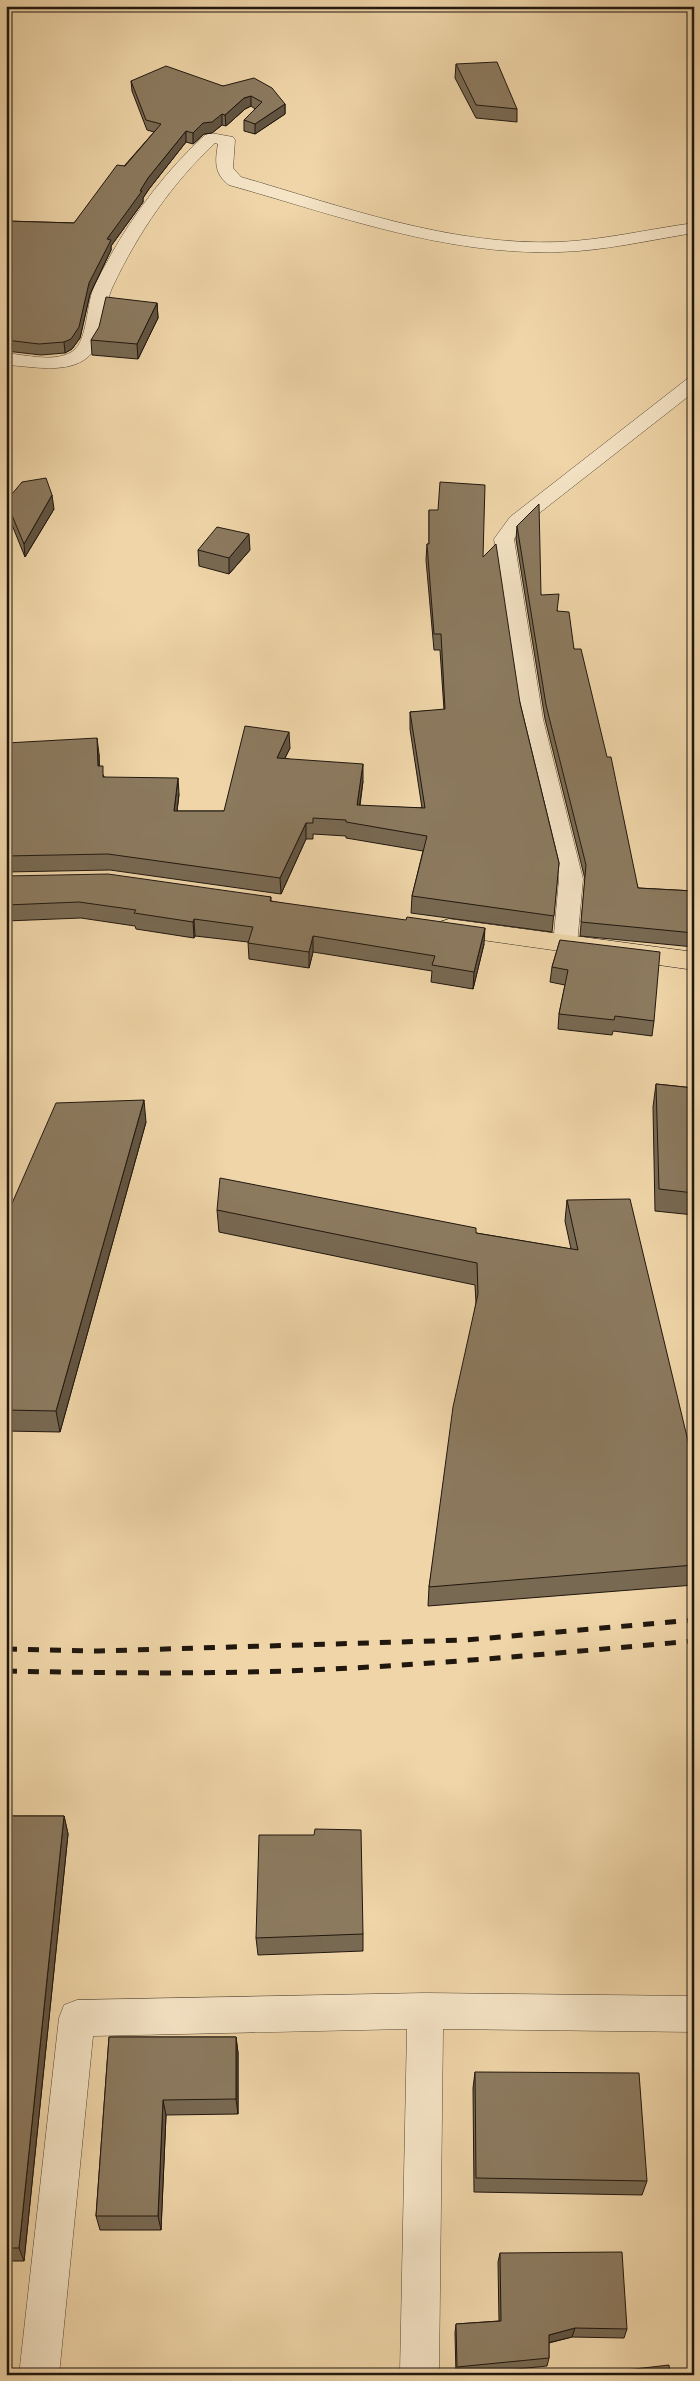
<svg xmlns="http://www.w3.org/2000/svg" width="700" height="2381" viewBox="0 0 700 2381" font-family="'IM FELL Double Pica',serif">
  <rect width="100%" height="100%" fill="#efd5a8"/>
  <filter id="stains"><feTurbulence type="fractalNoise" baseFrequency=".004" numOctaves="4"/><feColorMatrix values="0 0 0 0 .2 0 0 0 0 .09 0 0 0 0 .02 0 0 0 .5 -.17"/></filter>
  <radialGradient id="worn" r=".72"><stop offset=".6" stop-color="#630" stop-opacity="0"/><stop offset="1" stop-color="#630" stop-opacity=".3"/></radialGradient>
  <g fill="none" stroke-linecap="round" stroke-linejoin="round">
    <defs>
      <path id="minor" d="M 211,133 L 233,137 L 235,140 L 233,168 L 241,177 C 344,207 450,246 559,242 C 604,240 649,229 694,223 L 694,233 C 649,240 604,251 559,252 C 446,256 336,215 229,185 C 214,174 215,161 218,144 L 215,143 C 172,183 138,233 113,286 C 102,308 108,340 88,357 C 67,375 31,366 6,365 L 6,353 C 26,355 56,363 73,351 C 88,340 86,304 94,287 C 121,231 159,177 205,135 Z
        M 694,377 L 694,392 L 524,525 L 514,539 L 543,719 L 583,879 L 577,945 L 574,951 L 565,954 L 556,951 L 553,945 L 559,879 L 521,719 L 494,539 L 510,517 L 687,379 Z
        M 425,1993 L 694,1996 L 694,2032 L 443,2029 L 439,2375 L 400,2373 L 407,2029 L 93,2036 L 59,2375 L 19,2375 L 59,2018 L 64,2005 L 77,2000 Z"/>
      <path id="primary" d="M 449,919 L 694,952 L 694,970 L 440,934 L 437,928 L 440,922 Z"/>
    </defs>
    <use href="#minor" stroke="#544635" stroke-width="1"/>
    <use href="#primary" stroke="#20170f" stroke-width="1"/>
    <use href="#minor" fill="#f5e4c6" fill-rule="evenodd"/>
    <use href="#primary" fill="#efd5a8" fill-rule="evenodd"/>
    <path stroke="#20170f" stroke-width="5" stroke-dasharray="11 11" stroke-linecap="butt" d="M 6,1649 L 99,1651 L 466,1640 L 694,1620
      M 6,1671 C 99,1673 193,1674 286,1671 C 422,1666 558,1653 694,1641"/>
  </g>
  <path fill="#786952" stroke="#20170f" d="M 456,64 L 517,109 L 517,122 L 476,118 L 455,78 Z
    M 131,81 L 223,86 L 285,104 L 285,114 L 255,134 L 244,131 L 244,120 L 255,109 L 251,106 L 245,109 L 226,126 L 222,125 L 212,133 L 204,134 L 193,144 L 186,142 L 149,189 L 143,198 L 143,202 L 111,246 L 111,250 L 90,294 L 80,338 L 72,349 L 65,353 L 41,355 L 6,351 L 6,221 L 74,223 L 154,132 L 147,130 L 132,91 Z
    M 157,303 L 158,318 L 138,359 L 92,355 L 91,340 Z
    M 6,501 L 54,509 L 25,557 L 8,515 Z
    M 429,510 L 483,557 L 520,703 L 559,863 L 552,932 L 411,913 L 412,896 L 423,851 L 346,838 L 346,836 L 313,834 L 313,839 L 306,839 L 281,894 L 110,870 L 6,872 L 6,743 L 99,754 L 99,766 L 104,777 L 179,794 L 177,811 L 224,811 L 290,748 L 285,758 L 363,781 L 360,806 L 422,808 L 410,729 L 410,712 L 444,710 L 440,650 L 434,650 L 426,560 L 427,544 L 429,544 Z
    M 517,526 L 541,595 L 558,611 L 574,649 L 638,888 L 694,891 L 694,947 L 580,936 L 585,879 L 545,719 L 516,539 Z
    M 198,550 L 250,550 L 229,574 L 199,566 Z
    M 6,876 L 271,897 L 271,901 L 484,944 L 473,989 L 431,982 L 432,971 L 313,952 L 309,968 L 249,959 L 248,942 L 195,936 L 194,938 L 136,929 L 135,926 L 81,918 L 6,921 L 6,922 Z
    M 560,940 L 654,1021 L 652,1036 L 613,1031 L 612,1035 L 558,1029 L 559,1014 L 565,985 L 550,982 L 552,967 Z
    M 656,1084 L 694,1088 L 694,1215 L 655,1211 L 653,1107 Z
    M 146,1122 L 60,1432 L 6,1431 L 6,1217 Z
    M 567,1200 L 694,1466 L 694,1585 L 428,1606 L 429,1587 L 476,1303 L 475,1285 L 219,1232 L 217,1210 L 476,1233 L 571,1249 L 565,1221 Z
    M 6,1816 L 64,1816 L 68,1834 L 24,2261 L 6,2261 Z
    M 314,1835 L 363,1934 L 363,1951 L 258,1955 L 256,1938 Z
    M 109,2037 L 236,2037 L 238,2053 L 238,2114 L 166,2115 L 161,2230 L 100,2230 L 96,2216 Z
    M 475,2072 L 647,2181 L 642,2195 L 474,2192 L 473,2088 Z
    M 500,2253 L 627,2329 L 624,2338 L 572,2337 L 549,2343 L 549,2358 L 547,2366 L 456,2375 L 455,2333 L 456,2324 L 499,2321 L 498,2262 Z"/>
  <path fill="#625542" stroke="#20170f" d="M 251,96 L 251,106 L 245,109 L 226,126 L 225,115 L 244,98 Z
    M 285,104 L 285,114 L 255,134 L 255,124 Z
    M 222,114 L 222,125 L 212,133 L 204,134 L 193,144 L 193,133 L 203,123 Z
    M 186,131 L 186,142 L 149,189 L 143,198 L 143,202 L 111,246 L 111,250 L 90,294 L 80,338 L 72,349 L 65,353 L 64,342 L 107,239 L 148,178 Z
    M 157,303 L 158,318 L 138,359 L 137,344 Z
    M 52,495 L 54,509 L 25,557 L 24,544 Z
    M 249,534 L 250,550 L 229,574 L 229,558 Z
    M 289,732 L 290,748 L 277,774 L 277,758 Z
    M 97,738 L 99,754 L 100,782 L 98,766 Z
    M 363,764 L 363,781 L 357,822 L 357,805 Z
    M 178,778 L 179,794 L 175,828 L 174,811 Z
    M 306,823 L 306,839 L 281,894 L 280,878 Z
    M 194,919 L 195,936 L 194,938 L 193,922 Z
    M 485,928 L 484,944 L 473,989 L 474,972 Z
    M 313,936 L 313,952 L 309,968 L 309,952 Z
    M 144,1100 L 146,1122 L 60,1432 L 56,1411 Z
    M 64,1816 L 68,1834 L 24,2261 L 19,2248 Z
    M 236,2037 L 238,2053 L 238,2114 L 236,2099 Z
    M 163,2100 L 166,2115 L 161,2230 L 158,2216 Z
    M 575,2328 L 572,2337 L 547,2343 L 549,2335 Z"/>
  <path fill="#8c7a5f" stroke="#20170f" d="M 497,62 L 517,109 L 476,105 L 456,64 Z
    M 166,66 L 223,86 L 254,78 L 272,88 L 285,104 L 255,124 L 244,120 L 262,102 L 251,96 L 244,98 L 225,115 L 222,114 L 212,122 L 203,123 L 193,133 L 186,131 L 148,178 L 140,191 L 142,191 L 107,239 L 111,240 L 89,283 L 79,327 L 71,339 L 64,342 L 39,344 L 6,340 L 6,221 L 74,223 L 117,165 L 125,166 L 161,124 L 146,120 L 131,81 Z
    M 106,297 L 157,303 L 137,344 L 91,340 L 99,327 Z
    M 46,478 L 52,495 L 24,544 L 6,501 L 22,482 Z
    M 440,482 L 485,485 L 483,557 L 496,544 L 520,703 L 559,863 L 554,916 L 412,896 L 427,836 L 346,822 L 346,820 L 313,818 L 313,823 L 306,823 L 280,878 L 108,854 L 6,856 L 6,743 L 97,738 L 98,766 L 103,766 L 103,777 L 178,778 L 174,811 L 224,811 L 245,726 L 289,732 L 277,758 L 363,764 L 357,805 L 425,808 L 410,712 L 445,709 L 441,634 L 434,634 L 427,544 L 429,544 L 429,510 L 438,510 Z
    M 539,504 L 541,595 L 559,594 L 557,611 L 569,612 L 574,649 L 581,649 L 607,757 L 611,757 L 638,888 L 694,891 L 694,933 L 581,922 L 586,865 L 546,705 L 517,526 Z
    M 217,527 L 249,534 L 229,558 L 198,550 Z
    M 108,874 L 271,897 L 270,901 L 406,920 L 407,917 L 485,928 L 474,972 L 432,965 L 435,956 L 313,936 L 309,952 L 248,943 L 253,927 L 194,919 L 193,922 L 134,913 L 136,910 L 79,902 L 6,905 L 6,876 Z
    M 560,940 L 660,952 L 654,1021 L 615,1016 L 614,1020 L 559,1014 L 568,970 L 552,967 Z
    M 656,1084 L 694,1088 L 694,1193 L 659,1189 Z
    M 144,1100 L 56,1411 L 6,1410 L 6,1217 L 56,1103 Z
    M 220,1178 L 476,1228 L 476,1233 L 578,1250 L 567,1200 L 630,1199 L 694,1466 L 694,1565 L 429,1587 L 453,1407 L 478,1294 L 477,1263 L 217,1210 Z
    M 6,1816 L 64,1816 L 19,2248 L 6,2248 Z
    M 315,1829 L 361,1830 L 363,1934 L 256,1938 L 259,1835 L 314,1835 Z
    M 109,2037 L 236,2037 L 236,2099 L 163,2100 L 158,2216 L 96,2216 Z
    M 475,2072 L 639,2073 L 647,2181 L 476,2178 Z
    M 622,2252 L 627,2329 L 575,2328 L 549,2335 L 549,2358 L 457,2367 L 456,2324 L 501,2321 L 500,2253 Z
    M 669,2365 L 670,2375 L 626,2375 L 626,2370 Z"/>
  <rect width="700" height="2381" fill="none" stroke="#efd5a8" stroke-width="25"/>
  <rect x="8" y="8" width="685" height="2366" fill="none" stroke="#20170f" stroke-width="2.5"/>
  <rect x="12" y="12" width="675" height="2356" fill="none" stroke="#20170f"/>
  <rect width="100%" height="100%" filter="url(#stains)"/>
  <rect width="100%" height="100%" fill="url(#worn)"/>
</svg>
